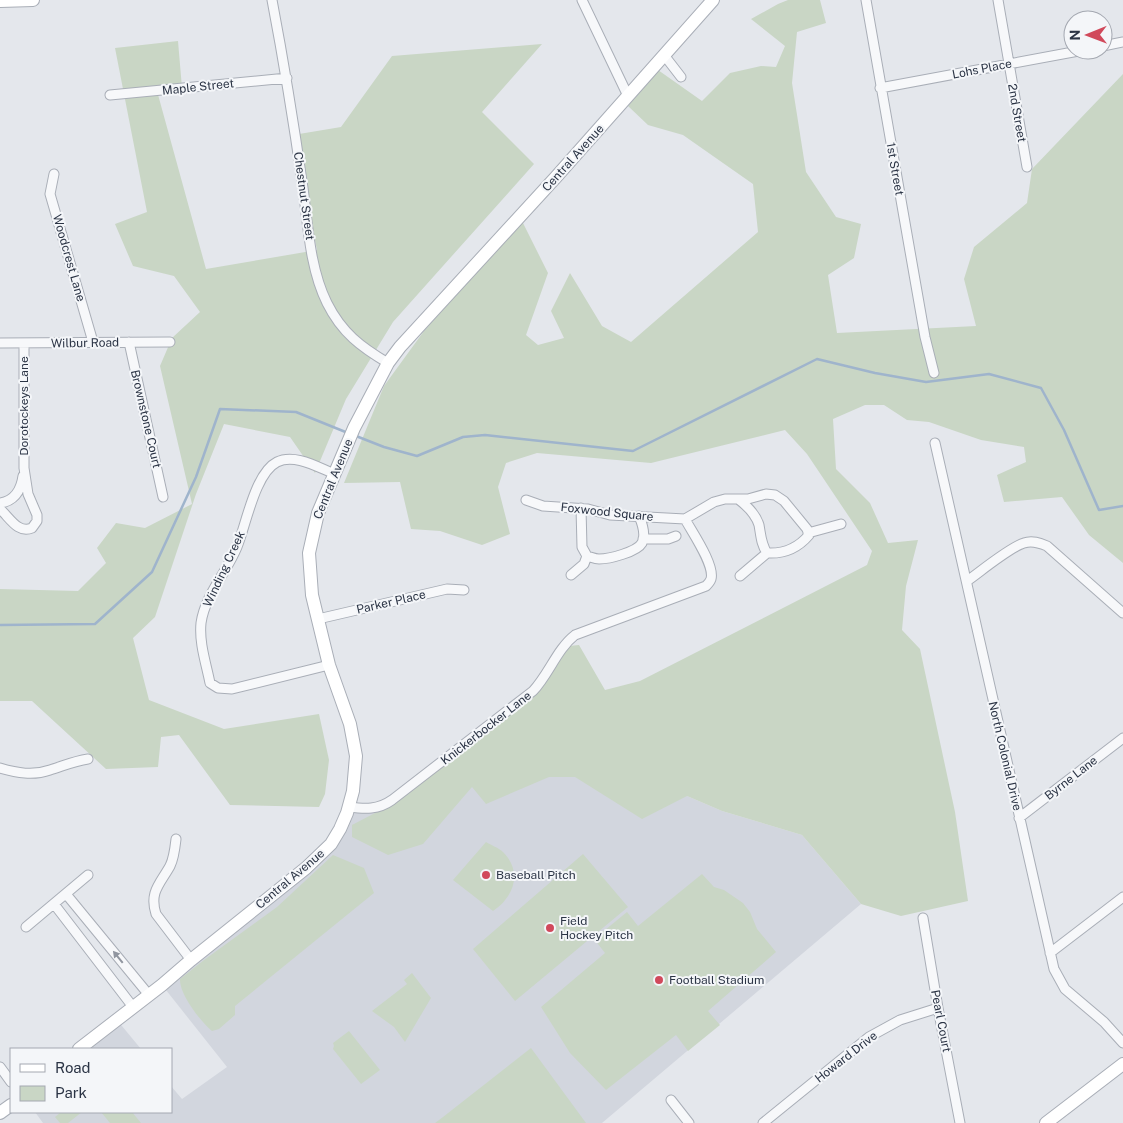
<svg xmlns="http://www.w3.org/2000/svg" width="1123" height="1123" viewBox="0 0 1123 1123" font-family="'Public Sans',sans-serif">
  <rect width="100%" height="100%" fill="#e4e7ec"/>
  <path fill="#d2d6de" d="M 533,691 L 687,796 L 722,811 L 802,835 L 861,904 L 602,1123 L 43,1123 L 35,1112 L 171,1112 L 171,1086 L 182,1099 L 227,1067 L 162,985 L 306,868 L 347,813 L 377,808 Z
    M 117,1020 L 141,1049 L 79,1049 Z"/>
  <path fill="#c9d6c5" d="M 788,0 L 820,0 L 826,23 L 797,32 L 792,83 L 806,172 L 836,217 L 861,224 L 854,258 L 828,275 L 837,333 L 976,326 L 964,279 L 974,247 L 1027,203 L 1032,169 L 1123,74 L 1123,563 L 1089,535 L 1062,497 L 1004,502 L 997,475 L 1026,462 L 1024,447 L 981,440 L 929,422 L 907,420 L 884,405 L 865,405 L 833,419 L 836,469 L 870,503 L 888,543 L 918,540 L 906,586 L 902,630 L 920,649 L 955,812 L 968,901 L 901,916 L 861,904 L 802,835 L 722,811 L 687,796 L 642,819 L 575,777 L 549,777 L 486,804 L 472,787 L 423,844 L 388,855 L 352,837 L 352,825 L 375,813 L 534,697 L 569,646 L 579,645 L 605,690 L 640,681 L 867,565 L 872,551 L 807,454 L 785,430 L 651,463 L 537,453 L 506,463 L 498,487 L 510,534 L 482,545 L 440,531 L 411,529 L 400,482 L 344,483 L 384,386 L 424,331 L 522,221 L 548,273 L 526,335 L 538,345 L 564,338 L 551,311 L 570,273 L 602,326 L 631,342 L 758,232 L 753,184 L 683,135 L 648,125 L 628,106 L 658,70 L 702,101 L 730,73 L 761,66 L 776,67 L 785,46 L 751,19 L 778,4 Z
    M 178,41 L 182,88 L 157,91 L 206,269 L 317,250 L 293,135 L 341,127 L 392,56 L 542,44 L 482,112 L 534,164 L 393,322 L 346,399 L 315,473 L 290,437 L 224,424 L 196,494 L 155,617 L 133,638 L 149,700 L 224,729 L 319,714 L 329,760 L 325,794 L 319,807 L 230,805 L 179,735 L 161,737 L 158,767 L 106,769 L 32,701 L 0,701 L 0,589 L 78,591 L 106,563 L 97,548 L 116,523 L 145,528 L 192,504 L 160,366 L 172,338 L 200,312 L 174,276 L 133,266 L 115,224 L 147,212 L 115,48 Z
    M 486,842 C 491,845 499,848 503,852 C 523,872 514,897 493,911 L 453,880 Z
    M 583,854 L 628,907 L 515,1001 L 473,949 Z
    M 333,855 L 364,868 L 374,893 L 235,1006 L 235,1015 L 219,1029 L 212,1031 C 201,1022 179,994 180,979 L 204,960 L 277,907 Z
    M 702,874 L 714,887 L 724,890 L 743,903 L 750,912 L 757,929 L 776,952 L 708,1011 L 720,1025 L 688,1051 L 676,1035 L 606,1090 L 570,1053 L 541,1007 L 605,953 L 594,939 L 627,912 L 638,926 Z
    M 412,973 L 431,998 L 405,1042 L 394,1027 L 372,1011 L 407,984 L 404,980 Z
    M 349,1031 L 380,1070 L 361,1084 L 333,1049 L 334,1046 L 333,1043 Z
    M 531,1048 L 586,1123 L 435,1123 L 443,1117 Z
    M 61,1112 L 82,1112 L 68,1123 L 60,1123 L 55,1117 Z
    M 101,1112 L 132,1112 L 141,1123 L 110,1123 Z"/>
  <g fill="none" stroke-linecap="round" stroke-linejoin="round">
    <path stroke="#9fb4cc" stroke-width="2.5" d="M 356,436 L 384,447 L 417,456 L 463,437 L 485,435 L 633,451 L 817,359 L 875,373 L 926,382 L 989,374 L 1041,388 L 1064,430 L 1099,510 L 1123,506
      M 0,625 L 95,624 L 152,572 L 196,477 L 220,409 L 296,412 L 348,433"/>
    <defs>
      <path id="street" d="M 272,0 C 284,63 294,125 303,188 C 308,226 310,269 327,303 C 342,333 361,347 388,363
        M 582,0 L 628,96
        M 866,0 L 925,337 L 934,373
        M 998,0 L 1027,167
        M 1103,46 L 1123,42
        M 664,55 L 681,77
        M 880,88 L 1084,50
        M 110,95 L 287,78
        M 54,174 L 50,194 L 93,342
        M 129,342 L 163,497
        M 0,343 L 170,342
        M 935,443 L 1054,969 L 1065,989 L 1104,1022 L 1123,1043
        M 526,500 L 543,506 L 588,509 L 610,515 L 685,519 L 714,502 L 725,499 L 748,499 L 766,494 L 775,495 L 784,501 L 807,529 L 809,535 C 798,548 783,554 767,553 C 761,544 761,536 759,525 C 756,515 746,505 738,499
        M 0,503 C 15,501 21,490 23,476
        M 581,508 L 582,547 L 587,556 C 591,557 595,559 599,559 C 609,559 637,552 642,543 C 646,535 642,523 639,516
        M 0,509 C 10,518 18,534 32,528 L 37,521 L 37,515 L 28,494 L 24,468 L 24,344
        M 808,533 L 841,524
        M 643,539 L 668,539 L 676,536
        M 571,575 L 584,564 L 587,556
        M 740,576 L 767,553
        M 967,581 C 980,572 1010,547 1024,543 C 1032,540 1040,543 1047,546 L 1123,613
        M 318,619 L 447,589 L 464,590
        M 329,665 L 232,689 L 218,688 L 210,683 C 206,663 199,643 201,623 C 205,595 227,572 237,547 C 246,525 255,473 277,462 C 295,453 319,468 335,474
        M 0,768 C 17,773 33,776 50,770 C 63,766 74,761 88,759
        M 349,807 C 365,809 378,810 392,800 L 533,691 C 549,674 557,649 575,635 L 706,586 C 708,584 710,582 711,579 C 715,565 692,532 685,519
        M 1019,818 L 1123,738
        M 176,839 C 175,848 174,858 170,866 C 160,884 149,892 156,914 L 191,960
        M 66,894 L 149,995
        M 54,904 L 133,1007
        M 923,918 L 938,1008 L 960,1123
        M 26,927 L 88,875
        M 1050,953 L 1123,897
        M 0,1067 L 11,1082
        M 671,1100 L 689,1123
        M 763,1123 L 869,1037 L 900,1020 L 938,1008"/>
      <path id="secondary" d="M 0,1 L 33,0
        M 79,1049 L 162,985 L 191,960 L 306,868 L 331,844 L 340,829 L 347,813 L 353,791 L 356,756 L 350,724 L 329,665 L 312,595 L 309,553 L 318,513 L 354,428 L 388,363 L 400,347 L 556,177 L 713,0
        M 0,1113 L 11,1105
        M 1046,1123 L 1123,1064"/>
    </defs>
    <use href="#street" stroke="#a9aeb7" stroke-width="11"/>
    <use href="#secondary" stroke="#a9aeb7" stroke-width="14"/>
    <use href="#street" stroke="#f7f8fa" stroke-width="9"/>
    <use href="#secondary" stroke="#fff" stroke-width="12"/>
  </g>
  <defs><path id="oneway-solid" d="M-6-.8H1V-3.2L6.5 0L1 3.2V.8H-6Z" transform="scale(1.25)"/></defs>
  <use fill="#9196a0" href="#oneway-solid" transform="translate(118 957) rotate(-129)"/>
  <g fill="#d1495b" stroke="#f4f6f9" stroke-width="2">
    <circle cx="486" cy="875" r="5"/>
    <circle cx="550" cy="928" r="5"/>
    <circle cx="659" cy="980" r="5"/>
  </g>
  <g text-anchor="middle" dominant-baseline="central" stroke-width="4" stroke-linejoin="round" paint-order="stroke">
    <g font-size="12" fill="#2b3445" stroke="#f4f6f9">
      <text transform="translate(982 69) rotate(-11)">Lohs Place</text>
      <text transform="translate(198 87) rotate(-6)">Maple Street</text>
      <text transform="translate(1017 113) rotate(80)">2nd Street</text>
      <text transform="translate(573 158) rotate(-48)">Central Avenue</text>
      <text transform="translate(895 169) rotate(80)">1st Street</text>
      <text transform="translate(304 196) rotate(82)">Chestnut Street</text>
      <text transform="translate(69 258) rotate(74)">Woodcrest Lane</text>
      <text transform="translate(85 343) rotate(-1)">Wilbur Road</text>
      <text transform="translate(24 406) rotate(-90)">Dorotockeys Lane</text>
      <text transform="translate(146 419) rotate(77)">Brownstone Court</text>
      <text transform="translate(333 479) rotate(-68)">Central Avenue</text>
      <text transform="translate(607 512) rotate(6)">Foxwood Square</text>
      <text transform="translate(224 569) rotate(-65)">Winding Creek</text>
      <text transform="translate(391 602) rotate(-13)">Parker Place</text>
      <text transform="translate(486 728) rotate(-38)">Knickerbocker Lane</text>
      <text transform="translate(1005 756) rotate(77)">North Colonial Drive</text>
      <text transform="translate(1071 778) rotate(-38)">Byrne Lane</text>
      <text transform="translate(290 879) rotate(-40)">Central Avenue</text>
      <text transform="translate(941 1021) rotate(79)">Pearl Court</text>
      <text transform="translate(846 1057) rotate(-38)">Howard Drive</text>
    </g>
    <g font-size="12" fill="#2b3445" stroke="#f4f6f9" text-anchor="start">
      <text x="496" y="875">Baseball Pitch</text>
      <text x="560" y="921">Field<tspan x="560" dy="14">Hockey Pitch</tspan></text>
      <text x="669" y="980">Football Stadium</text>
    </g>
  </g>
  <rect x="10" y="1048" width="162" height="65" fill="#f4f6f9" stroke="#a4a8b1"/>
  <rect x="20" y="1064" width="25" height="8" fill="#ffffff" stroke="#a4a8b1"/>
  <text x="55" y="1073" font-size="15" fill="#2b3445">Road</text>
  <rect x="20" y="1086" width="25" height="15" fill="#c9d6c5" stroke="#a4a8b1"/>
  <text x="55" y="1098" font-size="15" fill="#2b3445">Park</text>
  <g transform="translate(1088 35) rotate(269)"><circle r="24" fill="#f4f6f9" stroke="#a4a8b1"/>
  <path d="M0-4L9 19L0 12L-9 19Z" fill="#d1495b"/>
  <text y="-8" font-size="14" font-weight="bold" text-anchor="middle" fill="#2b3445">N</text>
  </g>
</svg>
